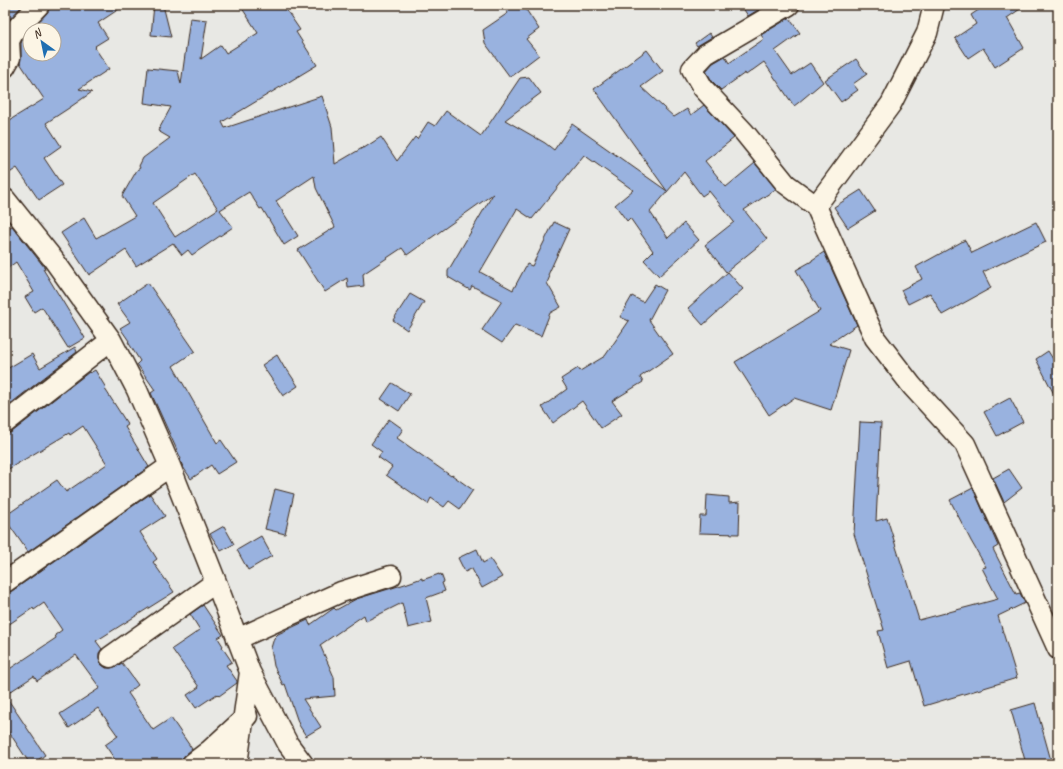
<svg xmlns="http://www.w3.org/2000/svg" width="1063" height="769" viewBox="0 0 1063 769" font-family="Caveat,sans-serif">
  <rect width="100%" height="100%" fill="#e8e8e4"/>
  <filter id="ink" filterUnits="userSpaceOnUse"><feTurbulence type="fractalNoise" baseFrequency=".025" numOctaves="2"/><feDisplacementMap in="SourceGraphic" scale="8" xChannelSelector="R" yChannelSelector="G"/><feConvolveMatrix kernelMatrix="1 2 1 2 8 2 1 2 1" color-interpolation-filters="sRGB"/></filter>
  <g filter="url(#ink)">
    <path fill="#99b2df" stroke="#3b2a1e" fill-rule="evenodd" d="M 5,5 L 23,5 L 5,24 Z
      M 50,5 L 125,5 L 98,23 L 108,38 L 95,46 L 96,47 L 95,48 L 109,69 L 79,89 L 92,92 L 69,108 L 46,123 L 61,146 L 44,158 L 62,185 L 39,200 L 17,168 L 5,176 L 5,123 L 44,99 L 20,63 L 21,57 L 21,43 L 24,38 L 30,31 L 30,54 L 54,54 L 54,30 L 31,30 L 47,13 L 50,8 Z
      M 154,5 L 163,5 L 171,37 L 151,35 Z
      M 240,5 L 283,5 L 300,30 L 296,32 L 317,65 L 222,122 L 225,128 L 322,96 L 332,127 L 335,164 L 364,147 L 364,148 L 381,137 L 397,161 L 415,137 L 417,139 L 428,122 L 435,126 L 446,111 L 481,136 L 520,78 L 529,77 L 541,93 L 505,120 L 545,143 L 554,150 L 572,124 L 667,191 L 594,89 L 647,50 L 663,71 L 641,87 L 674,117 L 687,109 L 691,115 L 704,105 L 734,138 L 705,161 L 726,187 L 755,163 L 776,189 L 744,210 L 767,239 L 726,272 L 705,245 L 734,222 L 709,191 L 702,196 L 684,172 L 650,212 L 668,238 L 684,223 L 699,240 L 659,276 L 644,260 L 653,251 L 630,218 L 627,221 L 615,205 L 633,190 L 584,155 L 532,219 L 517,209 L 480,272 L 513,290 L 527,264 L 532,266 L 554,222 L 569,229 L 548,275 L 550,276 L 547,283 L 561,307 L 550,313 L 541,336 L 515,325 L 502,343 L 482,330 L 502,301 L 472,286 L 470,290 L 448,277 L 448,271 L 493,194 L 407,255 L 402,248 L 363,274 L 364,286 L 348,288 L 347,278 L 325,292 L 298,250 L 335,227 L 316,188 L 314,176 L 276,201 L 298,236 L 284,245 L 262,208 L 260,209 L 249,192 L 220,210 L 233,227 L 192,255 L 188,250 L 182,255 L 173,243 L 136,266 L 126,250 L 89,275 L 61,233 L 84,218 L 96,238 L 98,237 L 135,216 L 122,196 L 137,170 L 140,168 L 139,166 L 143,158 L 170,138 L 158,131 L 171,107 L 144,103 L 148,68 L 178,71 L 181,84 L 190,18 L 207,20 L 201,59 L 221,45 L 226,53 L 258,33 ZM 195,174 L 218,209 L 175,237 L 153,203 Z
      M 503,5 L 523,5 L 539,29 L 526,39 L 539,55 L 510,77 L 485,43 L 483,30 L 508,13 Z
      M 741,5 L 766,5 L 748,16 Z
      M 986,5 L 1026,5 L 1007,18 L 1024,48 L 995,67 L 983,48 L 968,58 L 955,38 L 976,24 L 971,15 Z
      M 789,18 L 800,33 L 775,51 L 792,75 L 810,63 L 823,82 L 798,103 L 794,106 L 764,62 L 746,75 L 745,73 L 721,90 L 712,81 L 706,71 L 713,63 L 725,56 L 729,63 L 764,39 L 761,35 Z
      M 709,33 L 712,37 L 697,46 L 695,43 Z
      M 856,59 L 867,74 L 853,84 L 858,90 L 841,102 L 825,80 Z
      M 861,190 L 875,211 L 848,228 L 834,207 Z
      M 1036,222 L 1046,242 L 983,272 L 991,288 L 942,315 L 930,293 L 908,304 L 901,290 L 922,279 L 916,267 L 965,240 L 972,253 Z
      M 12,226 L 45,268 L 43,269 L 85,338 L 68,348 L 42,307 L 34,312 L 25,297 L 34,292 L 16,262 L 5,270 L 5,230 Z
      M 824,252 L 857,325 L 829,344 L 849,350 L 831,410 L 794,398 L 769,415 L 735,362 L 820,311 L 796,270 L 812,261 L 812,260 Z
      M 728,272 L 743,289 L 703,325 L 688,308 Z
      M 148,283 L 195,351 L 173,366 L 217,443 L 221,440 L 236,462 L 217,474 L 211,465 L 191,479 L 183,467 L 180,460 L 181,459 L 151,393 L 155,390 L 137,364 L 140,361 L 128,342 L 129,341 L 120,328 L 130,322 L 117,304 Z
      M 655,284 L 665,290 L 649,320 L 673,354 L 640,377 L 643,382 L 612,401 L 622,414 L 601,428 L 582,401 L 553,423 L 542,407 L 567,389 L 561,379 L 578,368 L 580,371 L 605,356 L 629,321 L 620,317 L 632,296 L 643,302 Z
      M 410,294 L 424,302 L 407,330 L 393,320 Z
      M 75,347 L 77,352 L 5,408 L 5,370 L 32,354 L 40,368 Z
      M 1048,351 L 1058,367 L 1058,402 L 1036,359 Z
      M 277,355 L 285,369 L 286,368 L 298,386 L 283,396 L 262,365 Z
      M 95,370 L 106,388 L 105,389 L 128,425 L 125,427 L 149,467 L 28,552 L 5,519 L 5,516 L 57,480 L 66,492 L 107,464 L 83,426 L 70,435 L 69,433 L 5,471 L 5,434 L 12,432 L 89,372 L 90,373 Z
      M 392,383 L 410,394 L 399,411 L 381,399 Z
      M 1010,398 L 1023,422 L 997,436 L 984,412 Z
      M 389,419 L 403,429 L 397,438 L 451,476 L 452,475 L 473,490 L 460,509 L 449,501 L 444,507 L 431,498 L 428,504 L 386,475 L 392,467 L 378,457 L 382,452 L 371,444 Z
      M 860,422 L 881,423 L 876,521 L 887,518 L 919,620 L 998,599 L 982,568 L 986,567 L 971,541 L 950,500 L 973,488 L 998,546 L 993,549 L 1016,594 L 1020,593 L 1025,603 L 998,616 L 1017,678 L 924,706 L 911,661 L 888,668 L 878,631 L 884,630 L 854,534 Z
      M 1009,469 L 1022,488 L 1004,502 L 993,478 Z
      M 275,489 L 294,494 L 285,534 L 265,529 Z
      M 150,494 L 165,516 L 140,532 L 157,559 L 153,562 L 174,592 L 96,641 L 102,649 L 99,653 L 99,658 L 101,664 L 106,668 L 111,668 L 117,666 L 122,663 L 138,685 L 128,693 L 153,730 L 171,718 L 192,749 L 185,755 L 182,759 L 181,764 L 118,764 L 105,745 L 118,736 L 98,708 L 69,728 L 60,714 L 100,688 L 76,655 L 37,681 L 34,676 L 5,695 L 45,755 L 32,764 L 30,764 L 5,726 L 5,672 L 56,638 L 55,635 L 62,630 L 44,603 L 34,610 L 33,608 L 5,627 L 5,593 L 12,591 Z
      M 707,495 L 729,497 L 729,503 L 740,502 L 739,534 L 699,533 L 700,516 L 706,516 Z
      M 224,526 L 234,544 L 221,551 L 210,534 Z
      M 261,536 L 272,556 L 248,570 L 237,550 Z
      M 477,549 L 483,563 L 490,559 L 502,577 L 482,588 L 472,569 L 473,568 L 465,572 L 458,558 Z
      M 439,574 L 439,575 L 441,574 L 444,582 L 442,583 L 445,591 L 426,598 L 432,622 L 408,628 L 402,603 L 366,621 L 364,615 L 320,645 L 334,677 L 335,696 L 303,699 L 321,727 L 306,736 L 299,725 L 285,684 L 283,685 L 274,666 L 271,648 L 274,638 L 278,634 L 308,620 L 310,625 L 334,608 L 336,610 L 356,599 L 405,584 L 422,578 L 422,580 L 425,579 Z
      M 203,605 L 223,635 L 218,638 L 223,646 L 222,647 L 232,662 L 226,665 L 237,681 L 237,683 L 219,696 L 217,694 L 196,708 L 187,695 L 199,687 L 172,649 L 200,630 L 190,614 Z
      M 1035,703 L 1052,764 L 1026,764 L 1011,710 Z"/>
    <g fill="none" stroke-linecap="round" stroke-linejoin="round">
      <defs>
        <path id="minor" d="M 789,5 L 706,54 L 692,69 L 703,88 L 744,132 L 786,184 L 816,206 L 875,338 L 912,386 L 965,444 L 1058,649
          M 5,67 L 10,58 L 9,41 L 14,31 L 39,5
          M 5,199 L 53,259 L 111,340 L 137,390 L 170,466 L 216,582 L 250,672 L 288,744 L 303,764
          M 816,206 L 891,104 L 927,33 L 934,5
          M 5,423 L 111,340
          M 5,582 L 170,466
          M 237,639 L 341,592 L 391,576
          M 110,657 L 216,582
          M 209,751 L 247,716
          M 192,764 L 209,751 L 222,751
          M 237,764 L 250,672"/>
      </defs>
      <use href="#minor" stroke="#3b2a1e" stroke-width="23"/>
      <use href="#minor" stroke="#fcf5e5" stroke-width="20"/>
    </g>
  </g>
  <rect width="1063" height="769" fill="none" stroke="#fcf5e5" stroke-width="20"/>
  <rect x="10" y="10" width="1043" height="749" fill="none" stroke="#3b2a1e" stroke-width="1.5" filter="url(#ink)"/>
  <g transform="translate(42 42) rotate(327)"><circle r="19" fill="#fcf5e5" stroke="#afa495"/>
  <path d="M0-3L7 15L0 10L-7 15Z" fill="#1f6fb2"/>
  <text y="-6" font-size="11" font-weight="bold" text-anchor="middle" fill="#3b2a1e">N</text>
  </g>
</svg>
